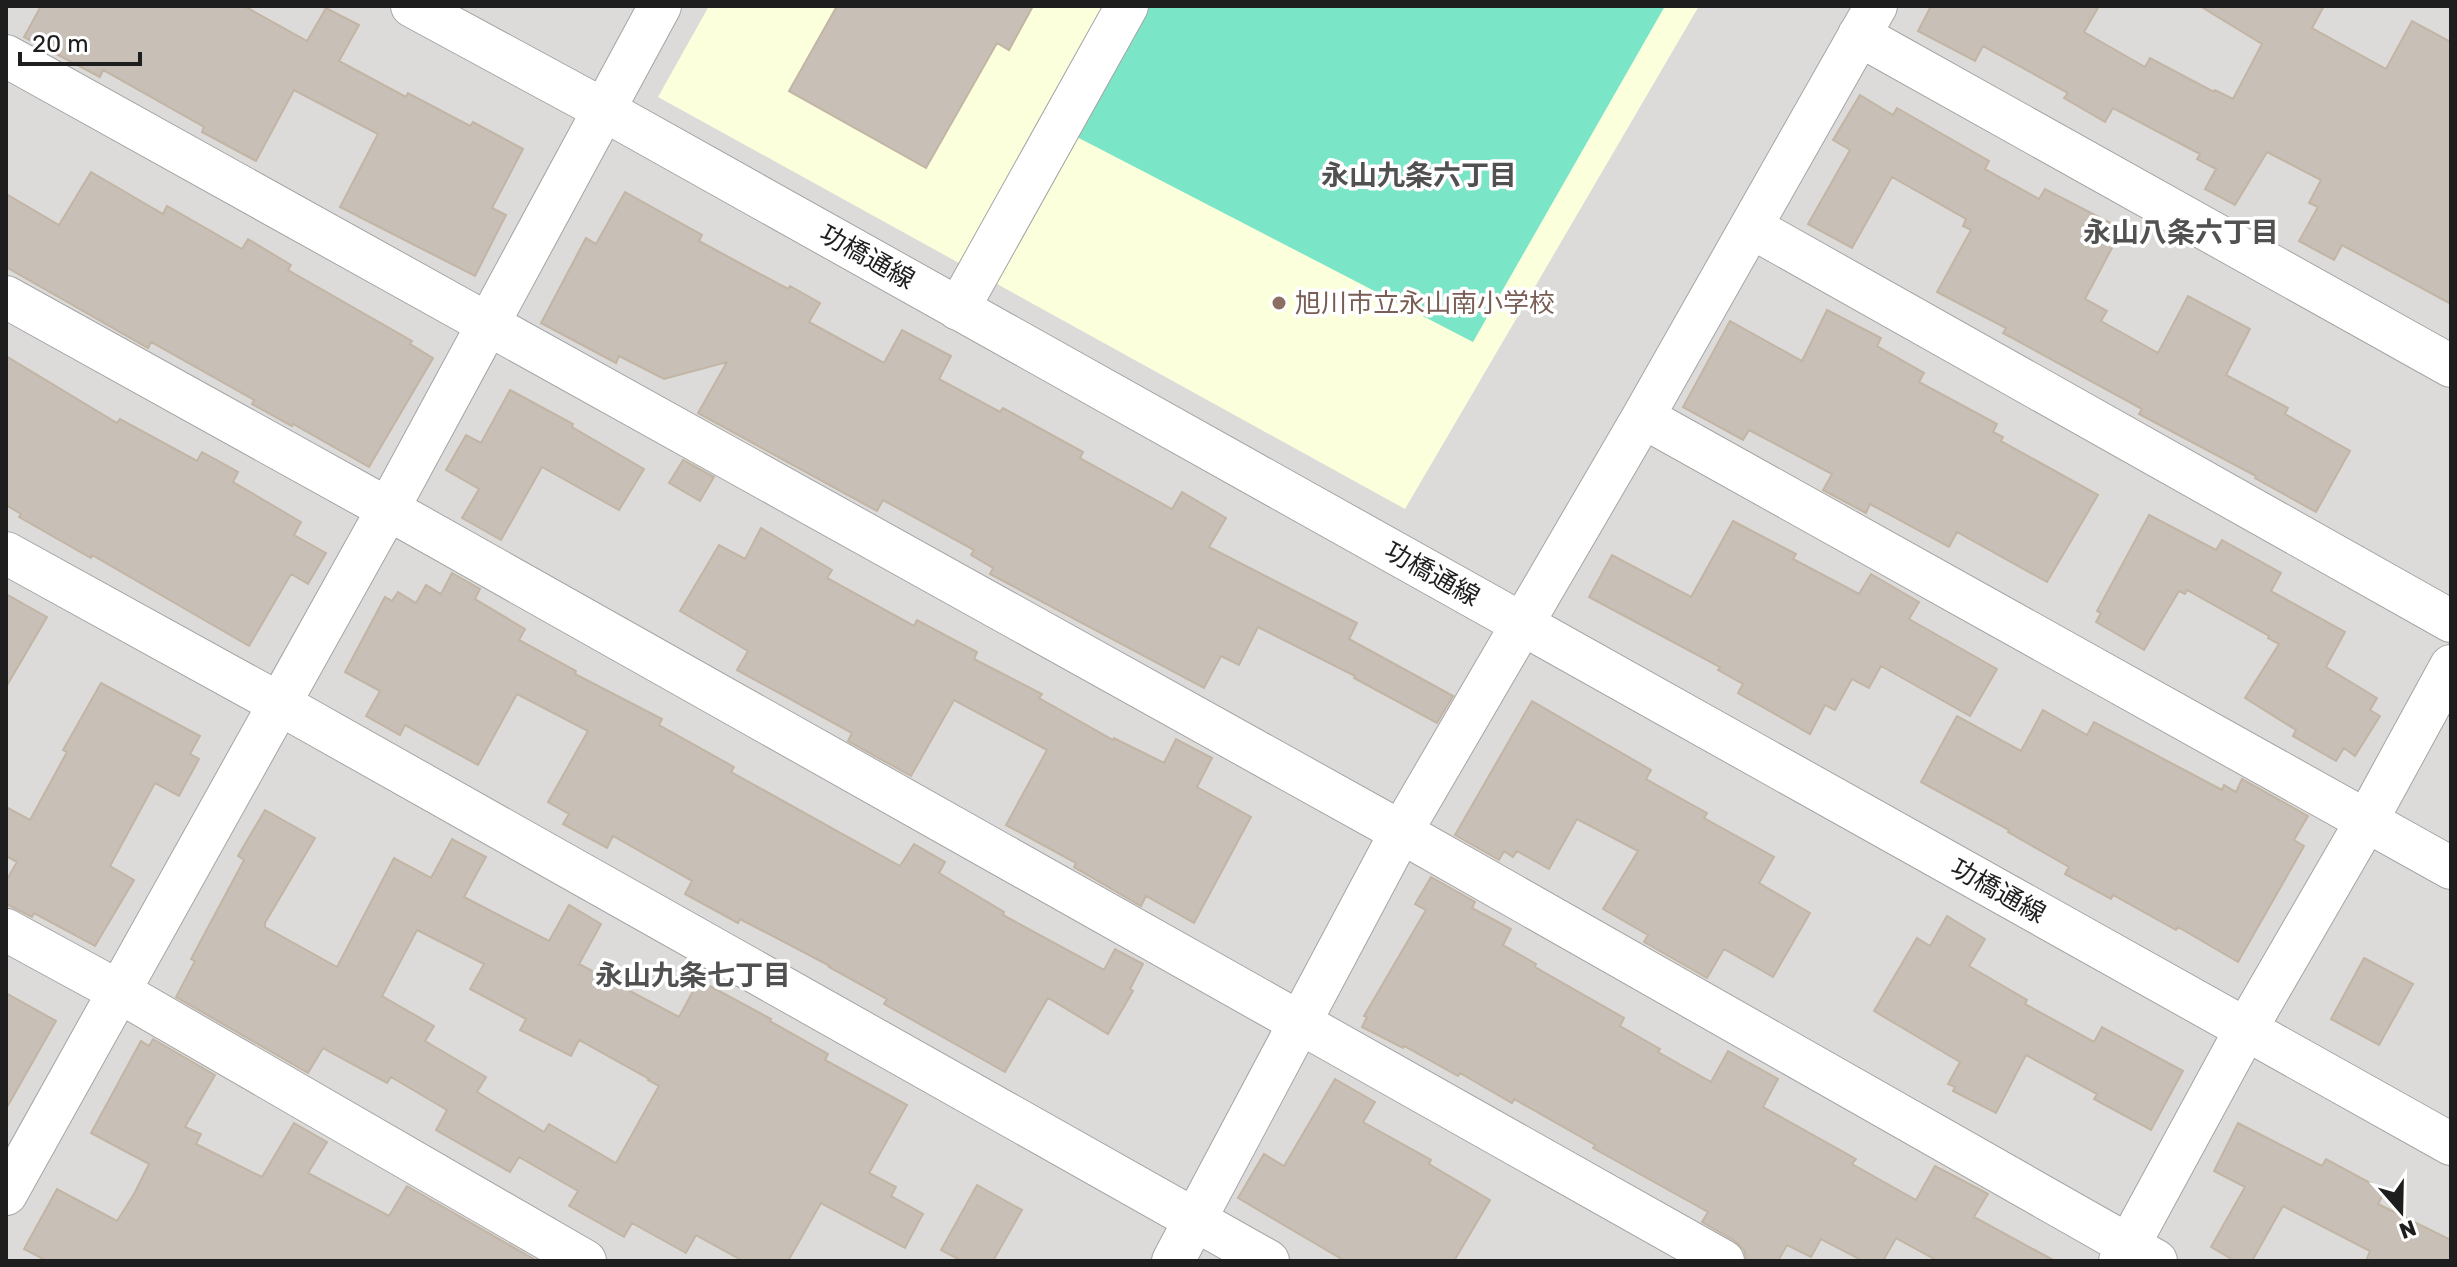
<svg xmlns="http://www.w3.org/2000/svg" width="2457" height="1267" viewBox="0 0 2457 1267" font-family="Rubik,'Noto Sans JP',sans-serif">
  <rect width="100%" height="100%" fill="#efede3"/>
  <path fill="#dcdbda" d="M 6,6 L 2451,6 L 2451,1261 L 6,1261 Z"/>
  <path fill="#fbffdc" d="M 709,6 L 1699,6 L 1405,509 L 658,97 Z"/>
  <path fill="#7ae5c7" d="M 1148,6 L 1665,6 L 1473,342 L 1075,136 Z"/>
  <path fill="#c8bfb6" stroke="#c2b5a4" stroke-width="2" fill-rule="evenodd" d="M 41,6 L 244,6 L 307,41 L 326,8 L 359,25 L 339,61 L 406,97 L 408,93 L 470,126 L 473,122 L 523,149 L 492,208 L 506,215 L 475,276 L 340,207 L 378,134 L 294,90 L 256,161 L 202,132 L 204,127 L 103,70 L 100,77 L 24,37 Z
    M 837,6 L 1033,6 L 1009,50 L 997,43 L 926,168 L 789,91 Z
    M 1931,6 L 2099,6 L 2084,32 L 2145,67 L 2150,58 L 2214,92 L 2215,90 L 2233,99 L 2262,44 L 2200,6 L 2324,6 L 2312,28 L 2386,69 L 2412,21 L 2451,42 L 2451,304 L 2342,245 L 2334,260 L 2299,241 L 2318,207 L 2309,203 L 2321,180 L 2267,152 L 2235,205 L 2205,189 L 2216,169 L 2197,159 L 2200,154 L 2113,108 L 2105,122 L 2064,98 L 2068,93 L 1983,46 L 1975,61 L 1918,31 Z
    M 1860,95 L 1893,115 L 1897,108 L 1989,161 L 1985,169 L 2039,199 L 2045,189 L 2122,229 L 2085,299 L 2107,311 L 2101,321 L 2158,353 L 2188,296 L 2250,329 L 2226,375 L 2288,408 L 2285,414 L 2350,451 L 2316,512 L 2255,478 L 2256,476 L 2139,414 L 2142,409 L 2003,333 L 2006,328 L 1937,292 L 1971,230 L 1963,226 L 1966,219 L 1892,177 L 1852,248 L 1808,224 L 1850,150 L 1833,140 Z
    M 91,172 L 163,214 L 167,206 L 242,249 L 248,239 L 291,265 L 288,270 L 412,341 L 410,344 L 433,358 L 369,467 L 293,424 L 292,426 L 252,404 L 254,400 L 151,342 L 148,348 L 6,267 L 6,194 L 59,225 Z
    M 625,192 L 702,235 L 699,241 L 788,289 L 790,286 L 820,303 L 809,322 L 884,363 L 902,330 L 951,356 L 939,379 L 1000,412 L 1003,408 L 1083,452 L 1080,458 L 1172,509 L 1182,492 L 1226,518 L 1209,547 L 1357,623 L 1349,639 L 1453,696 L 1437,723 L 1354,678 L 1355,676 L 1258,627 L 1239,665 L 1221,656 L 1204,688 L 990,574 L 993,568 L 971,555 L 974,550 L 883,500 L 877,511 L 698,413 L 727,362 L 664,379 L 619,356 L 616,363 L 541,323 L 586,238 L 596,244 Z
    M 1827,310 L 1881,338 L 1877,346 L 1924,373 L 1919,382 L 1997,424 L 1993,432 L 2003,437 L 2001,441 L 2098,495 L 2047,582 L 1957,532 L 1949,547 L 1870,504 L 1866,513 L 1823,490 L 1832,474 L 1749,430 L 1743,440 L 1683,407 L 1730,321 L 1802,361 Z
    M 6,356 L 117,423 L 120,419 L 197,461 L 202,452 L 238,472 L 233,482 L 301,522 L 294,535 L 326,553 L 308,584 L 291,574 L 249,646 L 92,555 L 91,558 L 19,517 L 21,514 L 6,505 Z
    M 510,390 L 573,424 L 572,427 L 644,469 L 619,510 L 542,467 L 501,540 L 462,518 L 479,489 L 446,470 L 466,435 L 481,443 Z
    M 683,460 L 714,477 L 700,501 L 669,483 Z
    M 2149,515 L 2216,550 L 2222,540 L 2281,573 L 2271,591 L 2345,632 L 2326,667 L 2377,698 L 2370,710 L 2380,716 L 2355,756 L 2344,748 L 2336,761 L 2293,736 L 2296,730 L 2245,698 L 2279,644 L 2268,638 L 2269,636 L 2187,590 L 2185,594 L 2179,591 L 2144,650 L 2096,622 L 2101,613 L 2097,611 Z
    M 1733,521 L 1796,554 L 1793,559 L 1859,594 L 1871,574 L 1919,602 L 1909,619 L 1997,669 L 1970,716 L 1881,666 L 1869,688 L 1852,679 L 1835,710 L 1825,705 L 1810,734 L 1738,693 L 1743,684 L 1718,670 L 1720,667 L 1589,597 L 1612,555 L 1691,597 Z
    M 761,528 L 832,570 L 827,578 L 914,626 L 917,620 L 977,652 L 974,659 L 1042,694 L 1039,698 L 1113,740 L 1114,738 L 1164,763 L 1176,739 L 1212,758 L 1197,787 L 1251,817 L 1194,923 L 1146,896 L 1141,906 L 1074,867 L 1076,863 L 1006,825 L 1047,750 L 954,700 L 911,776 L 848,741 L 852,733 L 737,670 L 748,651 L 680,611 L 719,545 L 745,559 Z
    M 452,573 L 480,589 L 475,599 L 525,629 L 519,640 L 576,671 L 575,674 L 662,719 L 659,725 L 734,767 L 731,772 L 900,866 L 914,844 L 945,862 L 939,873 L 1004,912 L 1003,915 L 1104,970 L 1115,949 L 1143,964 L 1130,989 L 1133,991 L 1108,1034 L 1048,998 L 1005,1072 L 884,1004 L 887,999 L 829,967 L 830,966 L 740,919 L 738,923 L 685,894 L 692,881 L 613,836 L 607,848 L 563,824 L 569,814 L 548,802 L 588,731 L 517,694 L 478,765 L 405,725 L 400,735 L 366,716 L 380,691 L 345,672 L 385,597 L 392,601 L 398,592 L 416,603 L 426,585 L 441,594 Z
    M 6,594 L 47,617 L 6,687 Z
    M 101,683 L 200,736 L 190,754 L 199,759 L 179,796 L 155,783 L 110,866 L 134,880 L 95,946 L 34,913 L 32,917 L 6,904 L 6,881 L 17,862 L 6,856 L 6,807 L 30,820 L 67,752 L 63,750 Z
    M 1532,701 L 1651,770 L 1646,779 L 1707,813 L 1704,818 L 1774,857 L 1759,883 L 1810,913 L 1773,977 L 1724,949 L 1707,978 L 1644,942 L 1648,935 L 1603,909 L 1638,851 L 1577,819 L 1549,869 L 1517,851 L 1513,857 L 1504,851 L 1499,860 L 1455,835 Z
    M 2043,710 L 2087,735 L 2094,722 L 2222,790 L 2224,785 L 2236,792 L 2242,779 L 2308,816 L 2294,840 L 2304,846 L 2238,962 L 2178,927 L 2176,930 L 2113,895 L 2111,899 L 2065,874 L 2069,867 L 2008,832 L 2009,830 L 1921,782 L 1957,716 L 2021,751 Z
    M 265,810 L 315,838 L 265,923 L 265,927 L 337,967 L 394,858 L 431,878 L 452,839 L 486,857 L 464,897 L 549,941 L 569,905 L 601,924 L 579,964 L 679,1017 L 699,980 L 771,1019 L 770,1021 L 828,1054 L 825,1060 L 907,1105 L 869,1173 L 896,1187 L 891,1196 L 923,1214 L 905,1248 L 821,1203 L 788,1261 L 743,1261 L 696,1235 L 686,1253 L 632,1223 L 624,1237 L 569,1206 L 578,1191 L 519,1157 L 510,1172 L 436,1130 L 447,1110 L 391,1077 L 387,1083 L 323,1048 L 308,1073 L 176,997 L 195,961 L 191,959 L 244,860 L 238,856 ZM 417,930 L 484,964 L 470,989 L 526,1019 L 520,1030 L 571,1056 L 579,1040 L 649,1079 L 648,1080 L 659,1086 L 616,1163 L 549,1124 L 544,1132 L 477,1092 L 486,1077 L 425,1041 L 434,1026 L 382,996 Z
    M 1431,877 L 1475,902 L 1472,908 L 1511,929 L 1503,945 L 1536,964 L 1535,967 L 1624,1018 L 1620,1026 L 1660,1049 L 1658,1052 L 1711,1082 L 1728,1051 L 1778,1079 L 1763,1107 L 1856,1159 L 1852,1164 L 1916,1200 L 1935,1166 L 1958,1178 L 1988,1194 L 1974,1217 L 2055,1261 L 1938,1261 L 1896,1238 L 1883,1261 L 1863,1261 L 1821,1239 L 1811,1257 L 1787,1245 L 1778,1261 L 1747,1261 L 1744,1250 L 1735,1241 L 1702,1222 L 1708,1212 L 1593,1148 L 1595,1145 L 1514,1099 L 1512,1103 L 1460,1073 L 1458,1076 L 1404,1046 L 1403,1048 L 1362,1027 L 1367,1017 L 1364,1016 L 1426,910 L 1415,904 Z
    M 1947,916 L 1985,939 L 1969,966 L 2027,1000 L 2025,1004 L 2094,1042 L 2102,1027 L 2183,1071 L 2151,1130 L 2094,1099 L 2097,1094 L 2026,1055 L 1996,1113 L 1953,1091 L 1955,1087 L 1948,1084 L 1960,1062 L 1874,1011 L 1917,938 L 1930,946 Z
    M 2364,958 L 2413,984 L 2379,1045 L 2331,1019 Z
    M 6,993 L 56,1021 L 6,1109 Z
    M 153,1039 L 215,1075 L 185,1127 L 201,1134 L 196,1144 L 262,1177 L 294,1123 L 327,1142 L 308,1173 L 389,1216 L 407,1186 L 537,1261 L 47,1261 L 24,1249 L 57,1189 L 117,1221 L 134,1194 L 149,1164 L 91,1133 L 141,1041 L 149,1046 Z
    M 1335,1079 L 1375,1102 L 1363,1122 L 1431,1160 L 1429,1164 L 1490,1200 L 1454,1261 L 1345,1261 L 1238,1198 L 1264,1154 L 1284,1166 Z
    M 2238,1123 L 2322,1166 L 2326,1159 L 2385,1191 L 2378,1204 L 2451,1240 L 2451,1261 L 2366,1261 L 2370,1251 L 2283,1206 L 2252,1261 L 2235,1261 L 2211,1247 L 2245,1187 L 2214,1171 Z
    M 977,1185 L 1022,1210 L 993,1261 L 962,1261 L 941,1250 Z"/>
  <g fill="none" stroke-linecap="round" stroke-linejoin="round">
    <defs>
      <path id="minor" d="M 412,6 L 604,110 L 2451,1144
        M 1859,35 L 2451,366
        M 6,56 L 1401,832 L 2156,1261
        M 1751,227 L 2451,621
        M 6,297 L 388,509 L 1723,1261
        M 958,309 L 1127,6
        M 1643,417 L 2451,868
        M 6,553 L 278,703 L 1268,1261
        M 6,930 L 118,991 L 585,1261
        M 6,1194 L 388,509 L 660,6
        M 1173,1261 L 1401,832 L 1643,417 L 1876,6
        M 2120,1261 L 2246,1029 L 2367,820 L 2451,666"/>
    </defs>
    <use href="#minor" stroke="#a5a5a5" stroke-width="44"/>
    <use href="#minor" stroke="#fff" stroke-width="42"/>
  </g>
  <circle fill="#8d6e63" stroke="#fff" stroke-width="3" cx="1279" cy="303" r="8"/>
  <g text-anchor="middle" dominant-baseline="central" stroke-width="7" stroke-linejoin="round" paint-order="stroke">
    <g font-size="26" fill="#1e1e1e" stroke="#fff">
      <text transform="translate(867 257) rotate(29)">功橋通線</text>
      <text transform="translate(1432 574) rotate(29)">功橋通線</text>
      <text transform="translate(1998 891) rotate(29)">功橋通線</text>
    </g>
    <g font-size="26" fill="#785e54" stroke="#fff" text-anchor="start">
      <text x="1295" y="303">旭川市立永山南小学校</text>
    </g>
    <g font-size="28" font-weight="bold" fill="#515151" stroke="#fff">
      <text x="1419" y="175">永山九条六丁目</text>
      <text x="2181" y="232">永山八条六丁目</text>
      <text x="693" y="975">永山九条七丁目</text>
    </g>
  </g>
  <rect width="2457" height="1267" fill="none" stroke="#1e1e1e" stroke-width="16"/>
  <g transform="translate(2401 1211) rotate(160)" stroke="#ffffff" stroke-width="6" paint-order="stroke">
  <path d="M0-6L14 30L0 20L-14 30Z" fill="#1e1e1e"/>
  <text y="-12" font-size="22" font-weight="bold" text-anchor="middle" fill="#1e1e1e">N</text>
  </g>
  <path d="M20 52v12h120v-12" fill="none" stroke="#1e1e1e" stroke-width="4"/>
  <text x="32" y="52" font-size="24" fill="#1e1e1e" stroke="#ffffff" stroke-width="6" paint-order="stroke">20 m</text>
</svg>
